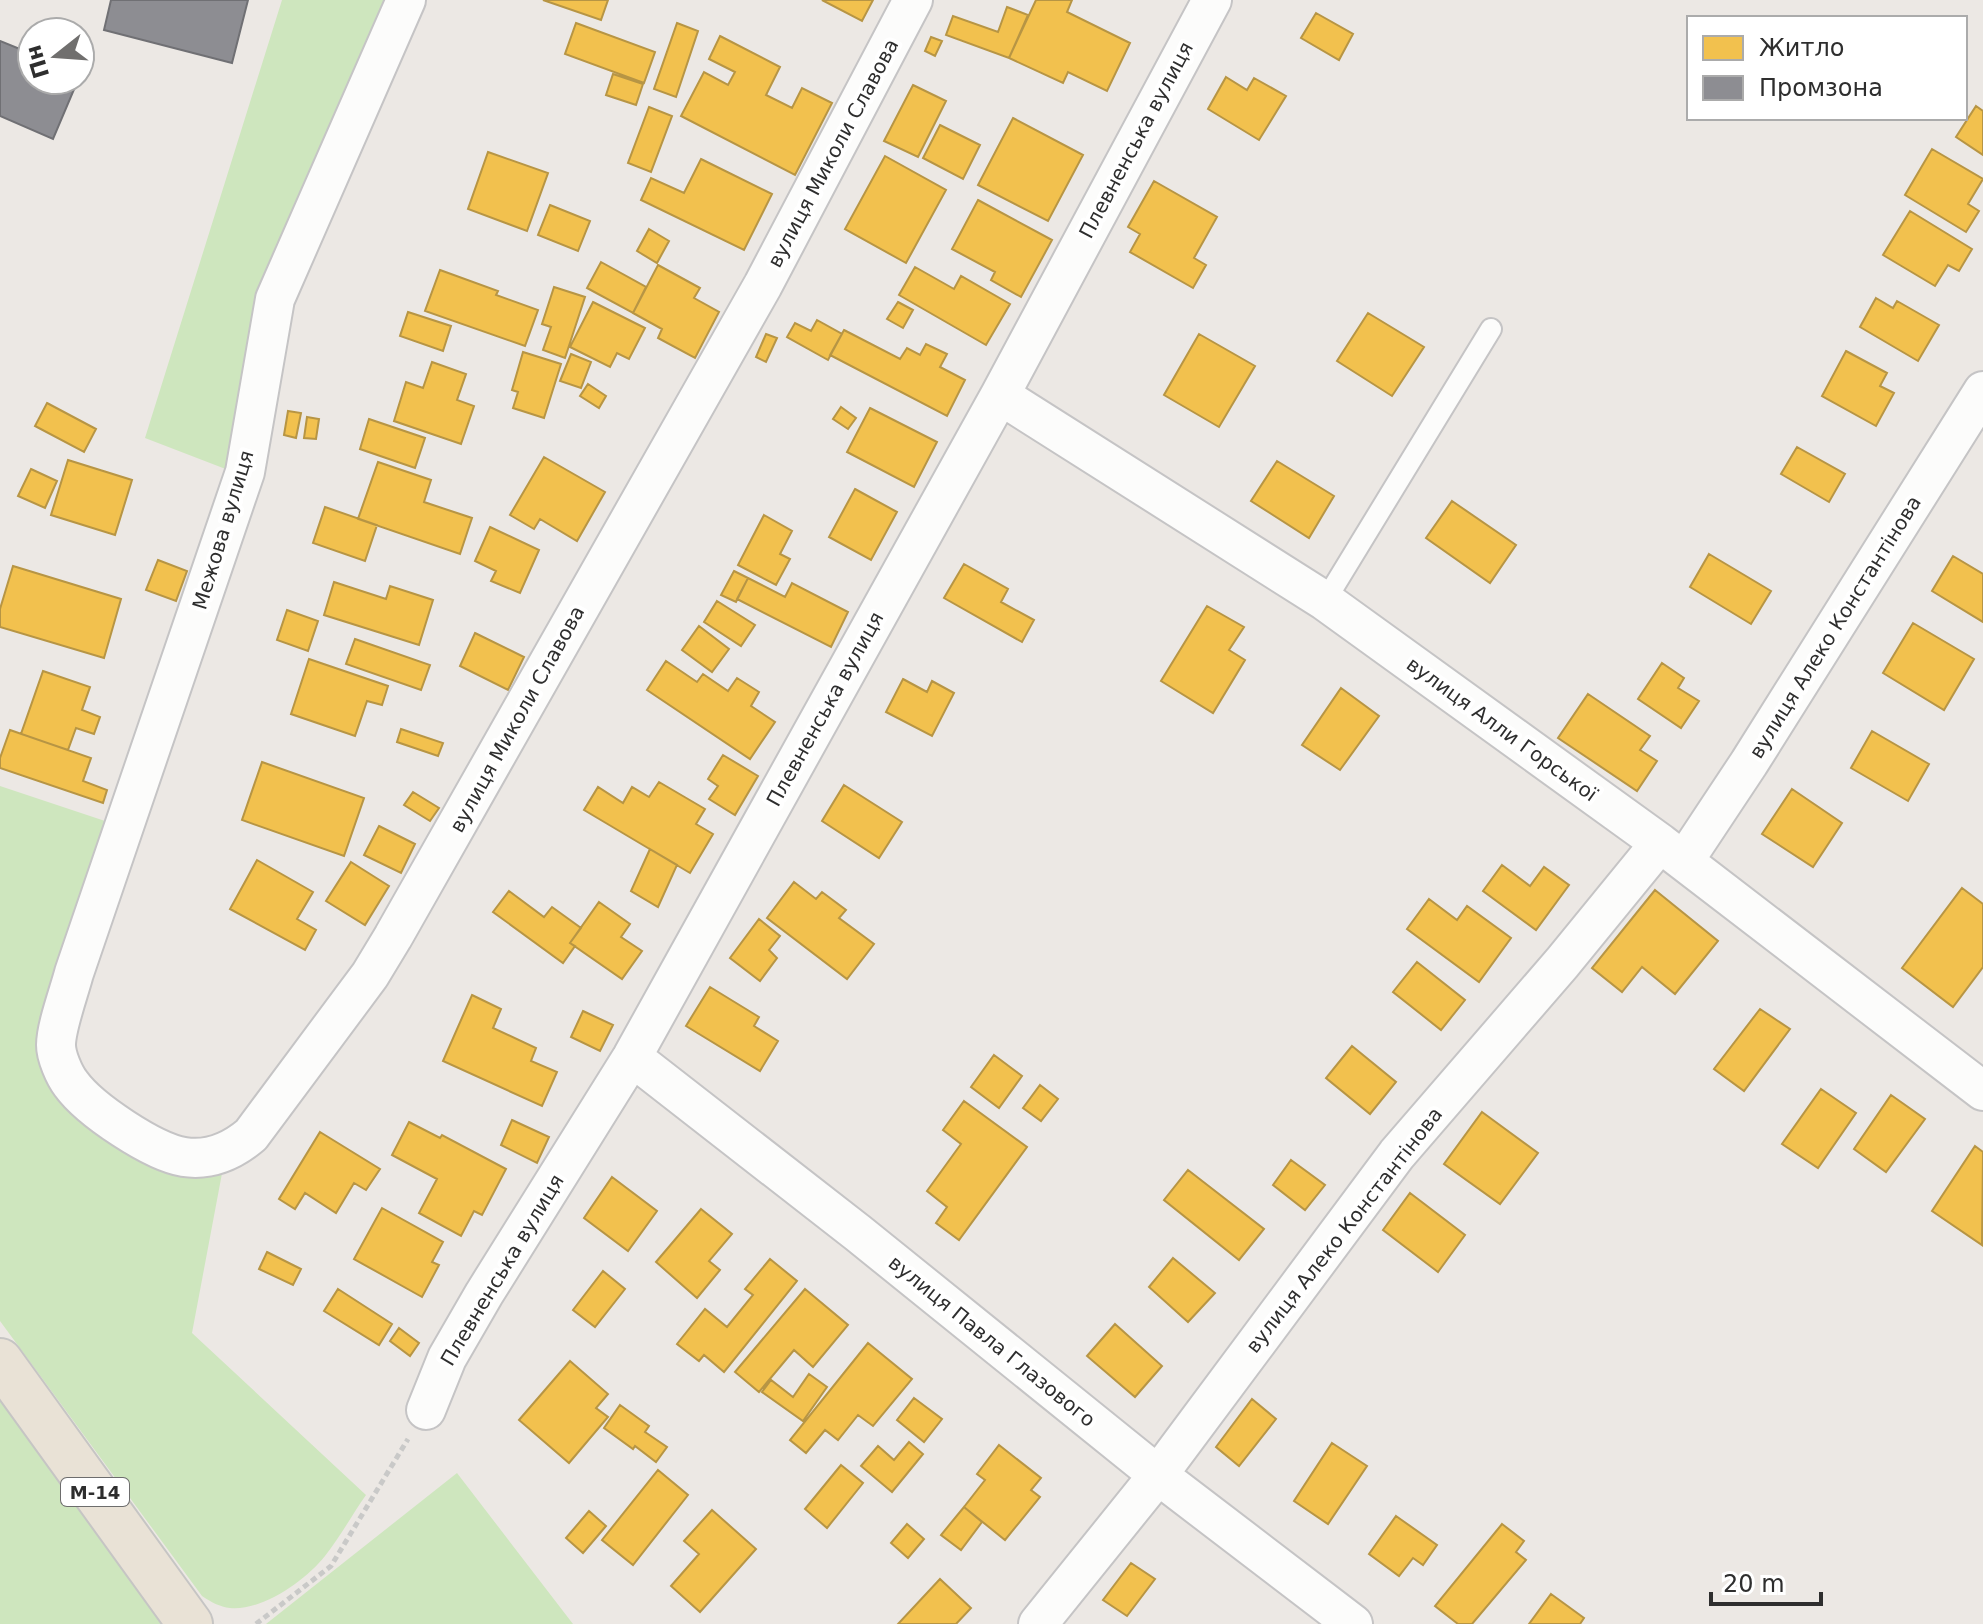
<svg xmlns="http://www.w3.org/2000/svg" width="1983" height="1624" viewBox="0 0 1983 1624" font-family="'DejaVu Sans',sans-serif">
  <rect width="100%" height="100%" fill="#ece8e4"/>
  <path fill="#cee6be" d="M 282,0 L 393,0 L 236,473 L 145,438 Z
    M 0,786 L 117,825 L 48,1026 L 46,1081 L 110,1128 L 226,1152 L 192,1333 L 366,1495 C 352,1515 340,1537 325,1556 C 306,1580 263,1611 230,1608 C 220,1607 211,1602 202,1596 L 0,1321 Z
    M 0,1390 L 172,1624 L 0,1624 Z
    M 457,1473 L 573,1624 L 266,1624 Z"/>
  <path fill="#f2c14e" stroke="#b79544" stroke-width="2" d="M 543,0 L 608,0 L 601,20 Z
    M 822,0 L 873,0 L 862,21 Z
    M 1036,0 L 1072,0 L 1067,12 L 1130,43 L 1107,91 L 1068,72 L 1063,83 L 1009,58 Z
    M 1007,7 L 1028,15 L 1009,58 L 946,35 L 953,16 L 998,32 Z
    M 1316,13 L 1353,34 L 1339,60 L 1301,38 Z
    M 576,23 L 655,52 L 644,83 L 565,54 Z
    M 677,23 L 698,31 L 676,97 L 654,89 Z
    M 720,36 L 780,67 L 766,95 L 792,108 L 802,88 L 832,103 L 795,175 L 681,116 L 704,72 L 728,85 L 735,72 L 709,59 Z
    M 931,37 L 942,41 L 935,56 L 925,51 Z
    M 613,74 L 643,84 L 636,105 L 606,95 Z
    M 1226,77 L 1247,90 L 1254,78 L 1286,96 L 1259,140 L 1208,109 Z
    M 913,85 L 946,101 L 918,157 L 884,141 Z
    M 1976,106 L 1983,111 L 1983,155 L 1956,137 Z
    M 649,107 L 672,116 L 651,172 L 628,163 Z
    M 1013,118 L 1083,155 L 1048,221 L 978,185 Z
    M 940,125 L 980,145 L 963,179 L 923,158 Z
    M 1932,149 L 1983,179 L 1968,204 L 1979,211 L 1966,232 L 1905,195 Z
    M 488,152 L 548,173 L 527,231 L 468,209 Z
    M 885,156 L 946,190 L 906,263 L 845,229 Z
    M 701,159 L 772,194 L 744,250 L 641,200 L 651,178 L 684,193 Z
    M 1154,181 L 1217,217 L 1194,258 L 1206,265 L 1193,288 L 1130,252 L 1140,234 L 1128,227 Z
    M 978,200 L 1052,240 L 1021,297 L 991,280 L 995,272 L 952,249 Z
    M 550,205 L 590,221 L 578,251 L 538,235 Z
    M 1910,211 L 1972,249 L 1959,271 L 1948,265 L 1935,286 L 1883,255 Z
    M 649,229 L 669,241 L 657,263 L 637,251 Z
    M 601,262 L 646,287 L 633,313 L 587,288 Z
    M 658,265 L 700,288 L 694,298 L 719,312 L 695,358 L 658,338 L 662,329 L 633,313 Z
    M 915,267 L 954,289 L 961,276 L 1010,304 L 986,345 L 899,295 Z
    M 440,270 L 498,291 L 496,295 L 538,310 L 525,346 L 425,311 Z
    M 554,287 L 585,297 L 565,358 L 543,350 L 551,327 L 542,324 Z
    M 1876,298 L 1893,308 L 1897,301 L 1939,325 L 1918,361 L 1860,327 Z
    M 593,302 L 645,328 L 629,359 L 617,353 L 610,367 L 570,347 Z
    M 898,302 L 913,310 L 903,328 L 887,319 Z
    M 408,312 L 451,326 L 443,351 L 400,336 Z
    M 1368,313 L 1424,347 L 1392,396 L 1337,361 Z
    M 817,320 L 842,334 L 828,360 L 787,337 L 795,323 L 811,331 Z
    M 844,330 L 900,359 L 907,348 L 920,355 L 926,344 L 947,354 L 940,367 L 965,380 L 947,416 L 830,355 Z
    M 766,334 L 777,338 L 766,362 L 756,357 Z
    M 1199,334 L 1255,366 L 1219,427 L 1164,395 Z
    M 1846,351 L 1887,373 L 1880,386 L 1894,393 L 1876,426 L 1822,396 Z
    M 523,352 L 561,364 L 544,418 L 513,408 L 518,392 L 512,390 Z
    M 571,354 L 591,362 L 581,388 L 560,381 Z
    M 432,362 L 466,374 L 457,400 L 474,406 L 461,444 L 394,421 L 406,382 L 423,388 Z
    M 588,384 L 606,396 L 599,408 L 580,396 Z
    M 47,403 L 96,429 L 84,452 L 35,426 Z
    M 841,407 L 856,418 L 848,429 L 833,419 Z
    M 870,408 L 937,442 L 914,487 L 847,452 Z
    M 288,411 L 301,413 L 296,438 L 284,435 Z
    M 307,417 L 319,419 L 316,439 L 304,438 Z
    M 369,419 L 425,438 L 415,468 L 360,449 Z
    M 1797,447 L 1845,474 L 1829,502 L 1781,474 Z
    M 544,457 L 605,492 L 577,541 L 540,519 L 534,529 L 510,515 Z
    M 68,460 L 132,480 L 115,535 L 51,515 Z
    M 1277,461 L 1334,496 L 1309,538 L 1251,501 Z
    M 378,462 L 431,480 L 424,502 L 472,518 L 460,554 L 358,519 Z
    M 31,469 L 57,481 L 45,508 L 18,496 Z
    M 855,489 L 897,512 L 871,560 L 829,537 Z
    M 1452,501 L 1516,545 L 1490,583 L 1426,538 Z
    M 325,507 L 377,525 L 365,561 L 313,543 Z
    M 764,515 L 792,531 L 780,554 L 790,559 L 776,585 L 738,565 Z
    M 490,527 L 539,550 L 520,593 L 491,581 L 496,571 L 475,561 Z
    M 1709,554 L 1771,591 L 1751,624 L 1690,587 Z
    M 1953,556 L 1983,574 L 1983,622 L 1932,591 Z
    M 158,560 L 187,571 L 176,601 L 146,590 Z
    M 964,564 L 1008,589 L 1001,602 L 1034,620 L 1022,642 L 944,598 Z
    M 13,566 L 121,599 L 104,658 L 0,627 L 0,609 Z
    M 734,571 L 748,578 L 736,602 L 721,595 Z
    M 748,578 L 785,597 L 792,583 L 848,612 L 831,647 L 737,599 Z
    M 334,582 L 386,599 L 390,586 L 433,600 L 419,645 L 324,615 Z
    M 717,601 L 755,625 L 741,646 L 704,622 Z
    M 1207,606 L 1244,627 L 1229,650 L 1245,660 L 1213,713 L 1161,681 Z
    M 287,610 L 318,621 L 308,651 L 277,640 Z
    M 1913,623 L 1974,659 L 1944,710 L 1883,673 Z
    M 699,626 L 729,649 L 712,672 L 682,650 Z
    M 475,633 L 524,657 L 508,690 L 460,666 Z
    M 355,639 L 430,665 L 421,690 L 346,664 Z
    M 309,659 L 388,686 L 382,705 L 367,701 L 355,736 L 291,714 Z
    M 666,661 L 697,682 L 703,674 L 728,691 L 737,678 L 759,692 L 751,706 L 775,722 L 750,759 L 647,690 Z
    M 1662,663 L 1684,678 L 1678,688 L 1699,701 L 1681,728 L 1638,699 Z
    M 43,671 L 90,687 L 82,710 L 100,717 L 94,734 L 76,728 L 68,750 L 21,734 Z
    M 903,679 L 927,692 L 932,681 L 954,693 L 932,736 L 886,712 Z
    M 1341,688 L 1379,716 L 1340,770 L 1302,745 Z
    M 1588,694 L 1650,736 L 1640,750 L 1657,761 L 1637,791 L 1558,738 Z
    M 401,729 L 443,743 L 438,756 L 397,742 Z
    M 10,730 L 91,758 L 83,781 L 107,790 L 103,803 L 0,768 L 0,758 Z
    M 1872,731 L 1929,764 L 1908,801 L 1851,768 Z
    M 723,755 L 758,776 L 735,815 L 709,799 L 718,786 L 708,779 Z
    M 262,762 L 364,798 L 344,856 L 242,820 Z
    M 659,782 L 705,809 L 696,824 L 713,834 L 690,873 L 584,810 L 598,787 L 623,803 L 632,787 L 649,797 Z
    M 844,785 L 902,822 L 879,858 L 822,821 Z
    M 1792,789 L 1842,823 L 1813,867 L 1762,834 Z
    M 413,792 L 439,808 L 430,821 L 404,805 Z
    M 379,826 L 415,844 L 401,873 L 364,855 Z
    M 650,849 L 677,865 L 658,907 L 631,891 Z
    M 257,860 L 313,892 L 297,919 L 316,930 L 305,950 L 230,909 Z
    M 351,862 L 389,886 L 365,925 L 326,901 Z
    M 1502,865 L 1530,886 L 1544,867 L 1569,885 L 1536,930 L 1483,891 Z
    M 794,882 L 816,899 L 822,892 L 846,910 L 839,918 L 874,944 L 847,979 L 767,918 Z
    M 1962,888 L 1983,904 L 1983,967 L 1953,1007 L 1902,968 Z
    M 1655,890 L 1718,941 L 1675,994 L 1642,967 L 1622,992 L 1592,968 Z
    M 509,891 L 544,917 L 552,907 L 581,928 L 570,943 L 575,946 L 563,963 L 493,912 Z
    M 1429,899 L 1457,920 L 1467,906 L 1511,938 L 1479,982 L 1407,929 Z
    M 599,902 L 630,924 L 621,937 L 642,951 L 622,979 L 570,943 Z
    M 759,919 L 780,936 L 769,950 L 777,958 L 760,981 L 730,958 Z
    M 1417,962 L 1465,1000 L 1441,1030 L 1393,992 Z
    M 710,987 L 759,1017 L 754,1026 L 778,1041 L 760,1071 L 686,1026 Z
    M 472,995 L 501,1009 L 493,1028 L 536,1048 L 531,1061 L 557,1072 L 542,1106 L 443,1061 Z
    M 1760,1009 L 1790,1029 L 1744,1091 L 1714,1069 Z
    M 583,1011 L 613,1025 L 600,1051 L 571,1037 Z
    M 1352,1046 L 1396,1082 L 1370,1114 L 1326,1078 Z
    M 994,1055 L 1022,1076 L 999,1108 L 971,1087 Z
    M 1040,1085 L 1058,1099 L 1041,1121 L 1023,1108 Z
    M 1821,1089 L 1856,1113 L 1818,1168 L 1782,1144 Z
    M 1891,1095 L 1925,1119 L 1886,1172 L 1854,1149 Z
    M 964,1101 L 1027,1147 L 959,1240 L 936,1223 L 947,1207 L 927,1191 L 961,1144 L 943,1130 Z
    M 1482,1112 L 1538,1153 L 1500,1204 L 1444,1164 Z
    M 512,1120 L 549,1137 L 537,1163 L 501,1145 Z
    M 409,1122 L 440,1138 L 442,1135 L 506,1169 L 482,1215 L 474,1211 L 461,1236 L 419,1213 L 437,1179 L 392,1155 Z
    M 320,1132 L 380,1169 L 366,1190 L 354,1183 L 336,1213 L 305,1193 L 295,1209 L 279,1199 Z
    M 1975,1146 L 1983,1152 L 1982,1245 L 1932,1211 Z
    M 1291,1160 L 1325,1185 L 1305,1210 L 1273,1185 Z
    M 1188,1170 L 1264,1229 L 1239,1260 L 1164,1200 Z
    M 612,1177 L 657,1211 L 628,1251 L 584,1218 Z
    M 1410,1193 L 1465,1235 L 1438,1272 L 1383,1230 Z
    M 382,1208 L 443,1242 L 432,1262 L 439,1265 L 422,1297 L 354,1259 Z
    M 701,1209 L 732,1234 L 709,1261 L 720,1270 L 697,1298 L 656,1262 Z
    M 267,1252 L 301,1269 L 293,1285 L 259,1269 Z
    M 1173,1258 L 1215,1293 L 1188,1322 L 1149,1287 Z
    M 770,1259 L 797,1281 L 724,1372 L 704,1355 L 699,1361 L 677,1344 L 705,1309 L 727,1327 L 753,1295 L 745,1289 Z
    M 603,1271 L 625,1289 L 595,1327 L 573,1310 Z
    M 338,1289 L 392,1324 L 379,1345 L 324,1311 Z
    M 805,1289 L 848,1325 L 813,1367 L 794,1350 L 759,1392 L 735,1372 Z
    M 1115,1324 L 1162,1366 L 1135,1397 L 1087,1356 Z
    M 399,1328 L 419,1343 L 410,1356 L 390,1341 Z
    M 868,1343 L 912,1379 L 873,1426 L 858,1415 L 838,1440 L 825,1430 L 806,1453 L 790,1440 Z
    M 570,1361 L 608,1394 L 596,1408 L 608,1417 L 569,1463 L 519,1420 Z
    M 809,1374 L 827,1387 L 803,1421 L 762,1392 L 771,1380 L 793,1397 Z
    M 914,1398 L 942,1419 L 924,1442 L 897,1420 Z
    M 1252,1399 L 1276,1419 L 1239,1466 L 1216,1447 Z
    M 620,1405 L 649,1426 L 645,1432 L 667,1447 L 656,1462 L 635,1446 L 633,1449 L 604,1428 Z
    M 909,1442 L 923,1454 L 892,1492 L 861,1466 L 878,1446 L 894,1460 Z
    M 1332,1443 L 1367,1466 L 1328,1524 L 1294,1501 Z
    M 999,1445 L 1041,1478 L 1031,1490 L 1040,1497 L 1005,1540 L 964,1507 L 985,1480 L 977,1474 Z
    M 841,1465 L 863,1483 L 827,1528 L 805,1509 Z
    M 658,1470 L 688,1495 L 633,1565 L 602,1540 Z
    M 964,1507 L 982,1522 L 961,1550 L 941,1535 Z
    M 712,1510 L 756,1549 L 700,1612 L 671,1586 L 699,1554 L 684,1541 Z
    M 589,1511 L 606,1526 L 583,1553 L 566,1538 Z
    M 1396,1516 L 1437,1545 L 1423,1565 L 1413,1558 L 1399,1576 L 1369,1554 Z
    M 907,1524 L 924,1539 L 908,1558 L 891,1543 Z
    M 1502,1524 L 1524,1541 L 1516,1552 L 1526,1560 L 1472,1624 L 1458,1624 L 1435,1606 Z
    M 1131,1563 L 1155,1579 L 1127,1616 L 1103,1600 Z
    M 940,1579 L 971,1608 L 956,1624 L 898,1624 Z
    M 1551,1594 L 1584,1618 L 1580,1624 L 1529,1624 Z"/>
  <path fill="#8d8d92" stroke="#707074" stroke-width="2" d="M 111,0 L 248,0 L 232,63 L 104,30 Z
    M 0,41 L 32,54 L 32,80 L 78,80 L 53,139 L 0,116 Z"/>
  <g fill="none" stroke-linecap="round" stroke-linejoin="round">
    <defs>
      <path id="service" d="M 1325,601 L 1491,329"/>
      <path id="minor" d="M 406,0 L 275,299 L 245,472 L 74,973 C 69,992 56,1027 56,1045 C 56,1056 64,1075 71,1084 C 90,1110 153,1152 184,1157 C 210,1161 232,1151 251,1135 L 370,975 L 393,937 L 763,285 L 913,0
        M 1000,395 L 1325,601 L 1660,843 L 1983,1091
        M 1684,861 L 1749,763 L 1983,391
        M 632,1057 L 858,1233 L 1158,1475 L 1353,1624
        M 426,1410 L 447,1358 L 484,1294 L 632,1057 L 1000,395 L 1212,0
        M 1038,1624 L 1158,1475 L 1397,1154 L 1562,963 L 1660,843"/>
      <path id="trunk" d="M 0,1361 L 190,1624"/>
    </defs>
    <use href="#service" stroke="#c5c4c5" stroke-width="24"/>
    <use href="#minor" stroke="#c5c4c5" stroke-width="42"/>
    <use href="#trunk" stroke="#c6c5c4" stroke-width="48"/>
    <path stroke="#c9c9c8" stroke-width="5" stroke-dasharray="6 4" stroke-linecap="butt" d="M 256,1624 L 331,1566 L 408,1439"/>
    <use href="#service" stroke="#fcfcfb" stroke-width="20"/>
    <use href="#minor" stroke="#fcfcfb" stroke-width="38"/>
    <use href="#trunk" stroke="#e9e2d6" stroke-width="44"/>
  </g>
  <g text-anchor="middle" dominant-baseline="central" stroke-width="8" stroke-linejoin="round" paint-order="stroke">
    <rect fill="#fff" stroke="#6d6d6d" stroke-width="2" x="61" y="1478" width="68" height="28" rx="6"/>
    <g font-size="18" font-weight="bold" fill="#2e2e2e">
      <text x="95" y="1492">М-14</text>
    </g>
    <g font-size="20" fill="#2e2e2e" stroke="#fff">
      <text transform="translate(1136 140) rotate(-62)">Плевненська вулиця</text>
      <text transform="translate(833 153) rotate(-62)">вулиця Миколи Славова</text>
      <text transform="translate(223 530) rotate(-73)">Межова вулиця</text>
      <text transform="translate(1835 627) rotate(-58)">вулиця Алеко Константінова</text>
      <text transform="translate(825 709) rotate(-61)">Плевненська вулиця</text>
      <text transform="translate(517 719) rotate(-61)">вулиця Миколи Славова</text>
      <text transform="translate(1502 729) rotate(36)">вулиця Алли Горської</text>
      <text transform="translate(1344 1230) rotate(-52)">вулиця Алеко Константінова</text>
      <text transform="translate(502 1270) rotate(-59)">Плевненська вулиця</text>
      <text transform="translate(992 1341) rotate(39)">вулиця Павла Глазового</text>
    </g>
  </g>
  <rect x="1687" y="16" width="280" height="104" fill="#ffffff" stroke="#ababab" stroke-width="2"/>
  <rect x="1703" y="36" width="40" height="24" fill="#f2c14e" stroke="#ababab" stroke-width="2"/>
  <text x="1759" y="56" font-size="24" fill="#2e2e2e">Житло</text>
  <rect x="1703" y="76" width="40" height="24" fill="#8d8d92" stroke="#ababab" stroke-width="2"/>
  <text x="1759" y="96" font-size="24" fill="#2e2e2e">Промзона</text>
  <g transform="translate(56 56) rotate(253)"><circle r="38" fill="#ffffff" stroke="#ababab" stroke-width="2"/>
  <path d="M0-6L14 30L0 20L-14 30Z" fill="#706f6e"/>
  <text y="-12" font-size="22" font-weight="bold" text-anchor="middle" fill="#2e2e2e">Пн</text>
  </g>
  <path d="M1711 1592v12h110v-12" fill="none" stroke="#2e2e2e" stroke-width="4"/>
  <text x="1723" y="1592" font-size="24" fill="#2e2e2e" stroke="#ffffff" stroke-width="6" paint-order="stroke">20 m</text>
</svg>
